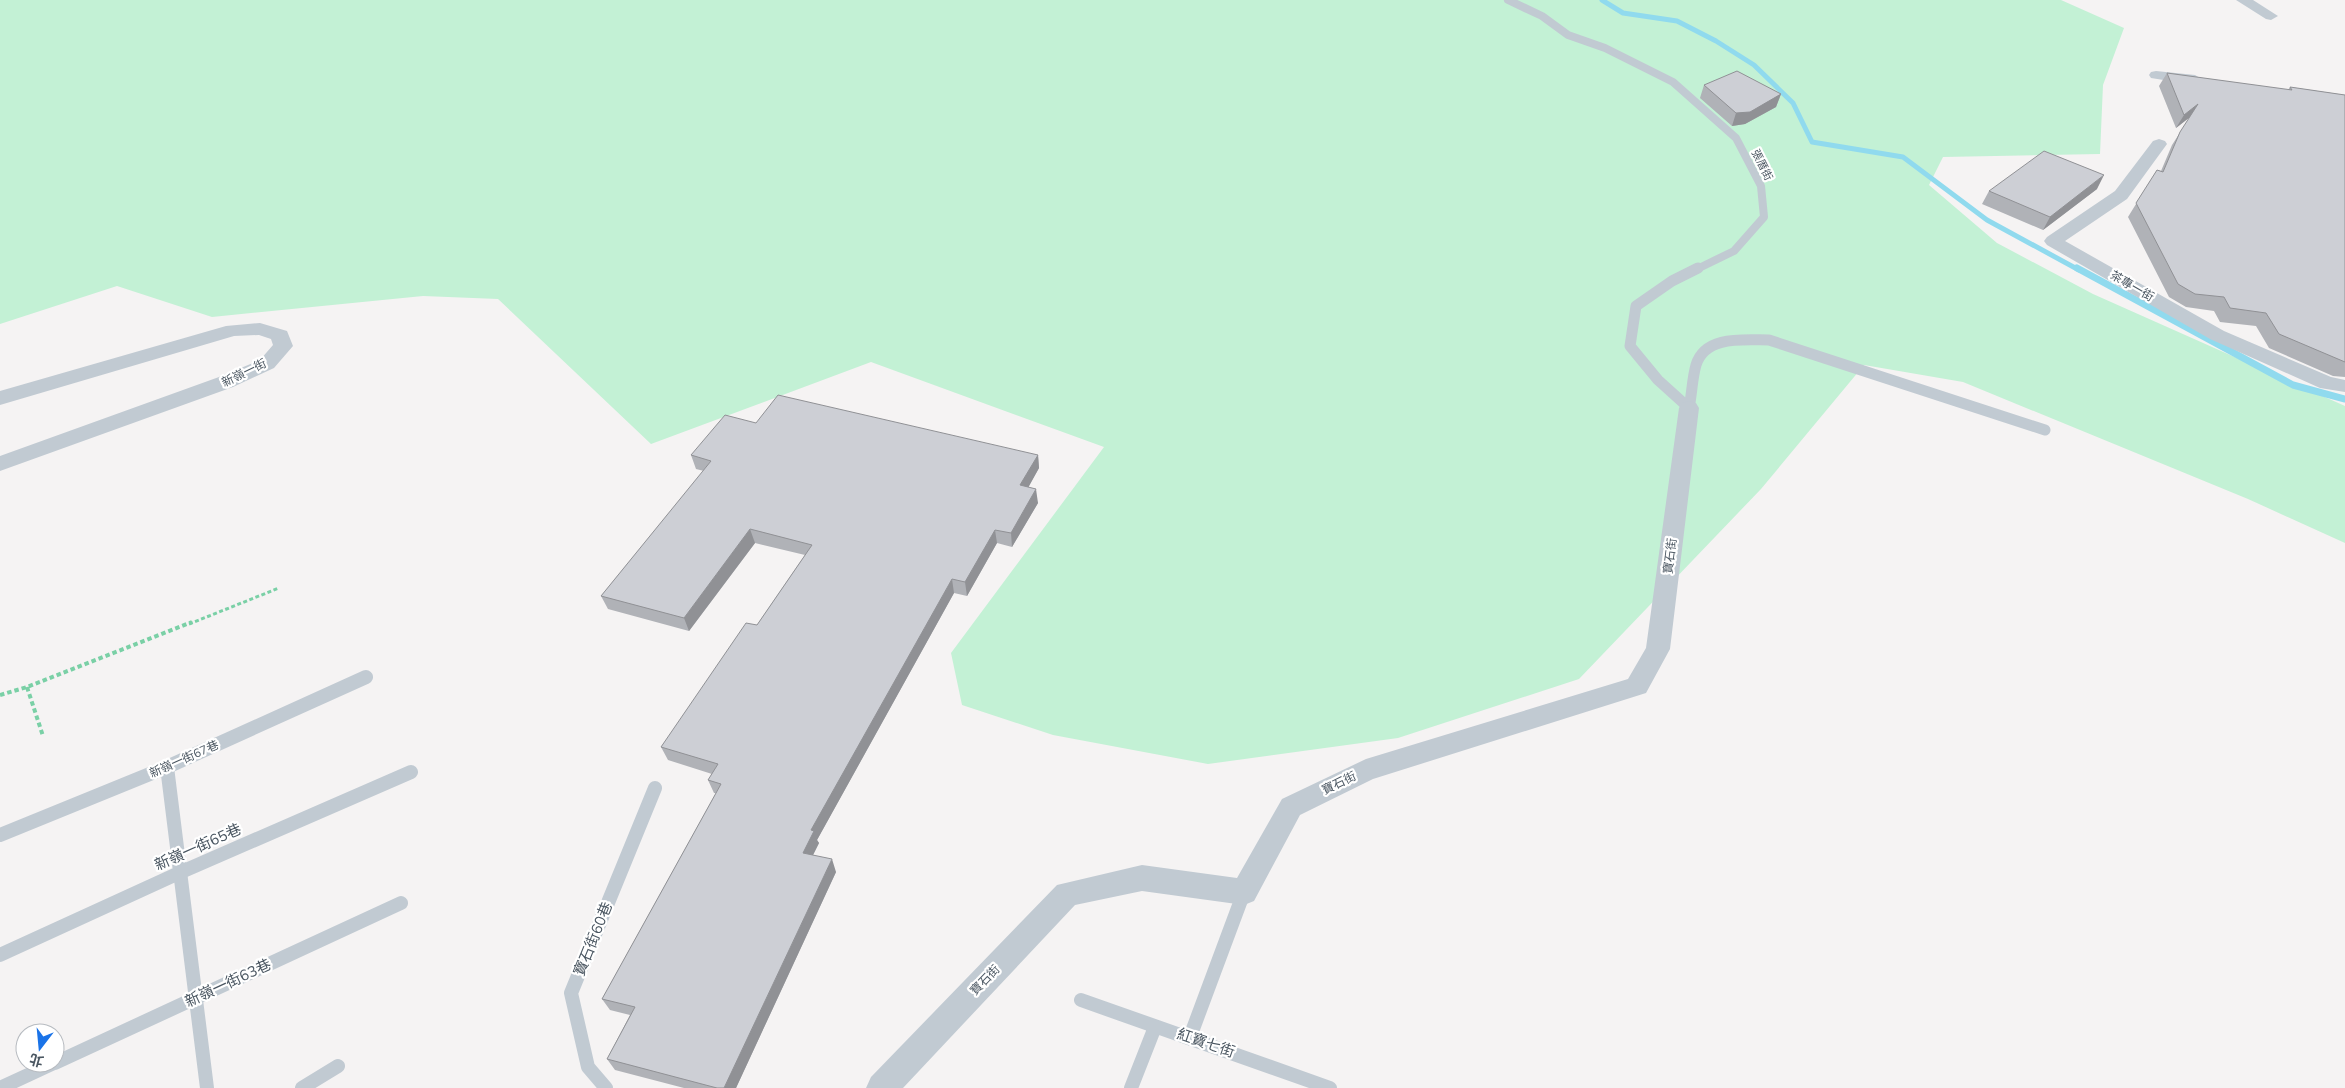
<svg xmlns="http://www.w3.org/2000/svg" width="2345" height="1088" viewBox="0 0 2345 1088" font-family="'Nunito Sans','Noto Sans TC',sans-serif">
  <rect width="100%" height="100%" fill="#f5f3f3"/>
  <path fill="#c3f1d5" d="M 0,0 L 2061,0 L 2124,28 L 2103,85 L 2100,154 L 1943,157 L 1929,185 L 1997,243 L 2093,294 L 2345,406 L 2345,543 L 2248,499 L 1963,382 L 1864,365 L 1761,489 L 1579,679 L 1398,738 L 1208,764 L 1053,735 L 962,705 L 951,653 L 1104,447 L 871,362 L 651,444 L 498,299 L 423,296 L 212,317 L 117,286 L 0,324 Z"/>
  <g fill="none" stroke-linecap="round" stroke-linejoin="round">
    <path stroke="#90daee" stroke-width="5" d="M 1602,0 L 1623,13 L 1677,21 L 1716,41 L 1754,65 L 1793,103 L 1812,142 L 1903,157 L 1987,220 L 2079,270"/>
    <path stroke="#90daee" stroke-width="7" d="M 2077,268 L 2293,385 L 2345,399"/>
    <path stroke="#7ad0a6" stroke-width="3" stroke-dasharray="4 2.5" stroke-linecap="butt" d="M 189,624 L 279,588"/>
    <path stroke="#7ad0a6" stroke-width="4" stroke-dasharray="4.5 3" stroke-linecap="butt" d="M 27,687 L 43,736
      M 0,695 L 27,687 L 192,622"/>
    <path stroke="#c1cad2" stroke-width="8" d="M 1508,0 L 1542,16 L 1568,35 L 1605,48 L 1673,82 L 1736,138 L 1761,186 L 1764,217 L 1734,251 L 1695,270"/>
    <path stroke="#c1cad2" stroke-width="11" d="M 1689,408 L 1658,380 L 1630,346 L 1636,306 L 1672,281 L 1698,268
      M 1689,408 C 1692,394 1692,379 1696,365 C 1705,335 1744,340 1769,340 L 2045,430"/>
    <path stroke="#c1cad2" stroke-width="14" d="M 167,767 L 207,1088
      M 0,835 L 167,767 L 366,677
      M 0,955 L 179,873 L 411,772
      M 1081,1000 L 1330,1088
      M 1190,1037 L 1244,892
      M 55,1063 L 401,903
      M 0,1088 L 54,1063
      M 302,1088 L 338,1066
      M 606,1088 L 588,1067 L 571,993 L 655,788
      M 1131,1088 L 1155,1027"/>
    <path fill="#c1cad2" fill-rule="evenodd" d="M 2236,0 L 2253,0 L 2278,16 L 2271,20 L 2266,19 Z
      M 2156,71 L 2195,75 L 2203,80 L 2195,85 L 2151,78 L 2149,75 L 2151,72 Z
      M 2159,139 L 2165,141 L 2167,144 L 2127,199 L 2065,241 L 2224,331 L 2331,377 L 2345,380 L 2345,392 L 2320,388 L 2210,339 L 2047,245 L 2044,241 L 2047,237 L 2115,191 L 2153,141 Z
      M 260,323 L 287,331 L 293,346 L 274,368 L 233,387 L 0,471 L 0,456 L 219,377 L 260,360 L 273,345 L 271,339 L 259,335 L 234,336 L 0,405 L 0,391 L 226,326 Z
      M 1689,401 L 1696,403 L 1699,408 L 1670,649 L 1646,693 L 1373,779 L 1300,815 L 1254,901 L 1244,905 L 1142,891 L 1075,905 L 903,1088 L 866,1088 L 871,1077 L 1057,885 L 1142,865 L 1237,878 L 1282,799 L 1366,759 L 1628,679 L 1646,648 L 1679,408 L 1682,403 Z"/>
  </g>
  <path fill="#b0b2b7" d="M 2167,73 L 2288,90 L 2290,87 L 2345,95 L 2345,377 L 2333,376 L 2269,348 L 2256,326 L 2220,322 L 2214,311 L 2186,307 L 2169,297 L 2128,217 L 2157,170 L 2161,171 L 2172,145 L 2190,117 L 2176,128 L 2159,86 Z
    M 1704,85 L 1781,94 L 1776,107 L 1745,124 L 1732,126 L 1700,98 Z
    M 2097,189 L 2043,230 L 1982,204 L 1989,191 Z
    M 756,423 L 1038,455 L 1039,468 L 1028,487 L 1038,503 L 1012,547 L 997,543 L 967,596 L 954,593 L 817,840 L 819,843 L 813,855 L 836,872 L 736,1088 L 684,1088 L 615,1070 L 607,1059 L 630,1015 L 610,1010 L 602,999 L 716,793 L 714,793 L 708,780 L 712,774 L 668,760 L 661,747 L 757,625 L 805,555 L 755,543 L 689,631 L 608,609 L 601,596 L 704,471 L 696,469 L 691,455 Z"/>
  <path fill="#909195" d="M 1781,94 L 1776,107 L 1745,124 L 1732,126 L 1736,113 Z
    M 2198,104 L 2190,117 L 2176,128 L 2184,115 Z
    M 2104,175 L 2097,189 L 2043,230 L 2050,217 Z
    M 1038,455 L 1039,468 L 1022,499 L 1020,485 Z
    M 1036,489 L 1038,503 L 1012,547 L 1011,533 Z
    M 750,529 L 755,543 L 689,631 L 684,618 Z
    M 995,530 L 997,543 L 967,596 L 965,582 Z
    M 952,579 L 954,593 L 817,840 L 819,843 L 808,865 L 803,853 L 811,830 Z
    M 832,859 L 836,872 L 736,1088 L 724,1088 Z"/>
  <path fill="#cdcfd5" stroke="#909195" d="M 1737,71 L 1781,94 L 1750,112 L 1736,113 L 1704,85 Z
    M 2167,73 L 2292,90 L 2290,87 L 2345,95 L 2345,362 L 2279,334 L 2266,313 L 2230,308 L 2224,297 L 2195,294 L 2178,284 L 2136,203 L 2157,170 L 2163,172 L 2180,132 L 2198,104 L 2184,115 Z
    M 2044,151 L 2104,175 L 2050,217 L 1989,191 Z
    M 778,395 L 1038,455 L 1020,485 L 1036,489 L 1011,533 L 995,530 L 965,582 L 952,579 L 811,830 L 814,831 L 803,853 L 832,859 L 724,1088 L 717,1088 L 607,1059 L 635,1007 L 602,999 L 721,784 L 708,780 L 718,764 L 661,747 L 746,623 L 757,625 L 812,545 L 750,529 L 684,618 L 601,596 L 711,461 L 691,455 L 725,415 L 756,423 Z"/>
  <g text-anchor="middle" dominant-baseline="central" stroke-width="4.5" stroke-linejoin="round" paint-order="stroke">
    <g font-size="11" fill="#4a5661" stroke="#fff">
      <text transform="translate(1762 165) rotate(64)">張厝街</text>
    </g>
    <g font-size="12" fill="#4a5661" stroke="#fff">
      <text transform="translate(2132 286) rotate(30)">茶專一街</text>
      <text transform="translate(244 373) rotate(-26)">新嶺一街</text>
      <text transform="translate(1670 556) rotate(-83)">寶石街</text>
      <text transform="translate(184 759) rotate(-24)">新嶺一街67巷</text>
      <text transform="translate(1339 783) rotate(-26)">寶石街</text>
      <text transform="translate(985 980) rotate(-46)">寶石街</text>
    </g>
    <g font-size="15" fill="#4a5661" stroke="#fff">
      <text transform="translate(198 847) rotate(-24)">新嶺一街65巷</text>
      <text transform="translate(593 939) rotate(-68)">寶石街60巷</text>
      <text transform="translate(228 983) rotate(-25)">新嶺一街63巷</text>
      <text transform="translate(1206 1043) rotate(19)">紅寶七街</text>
    </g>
  </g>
  <g transform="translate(40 1048) rotate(196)"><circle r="24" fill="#ffffff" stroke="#b7bbc0"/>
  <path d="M0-4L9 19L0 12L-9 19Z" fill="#1a73e8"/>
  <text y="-8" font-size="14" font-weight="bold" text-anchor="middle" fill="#4a5661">北</text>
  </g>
</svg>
